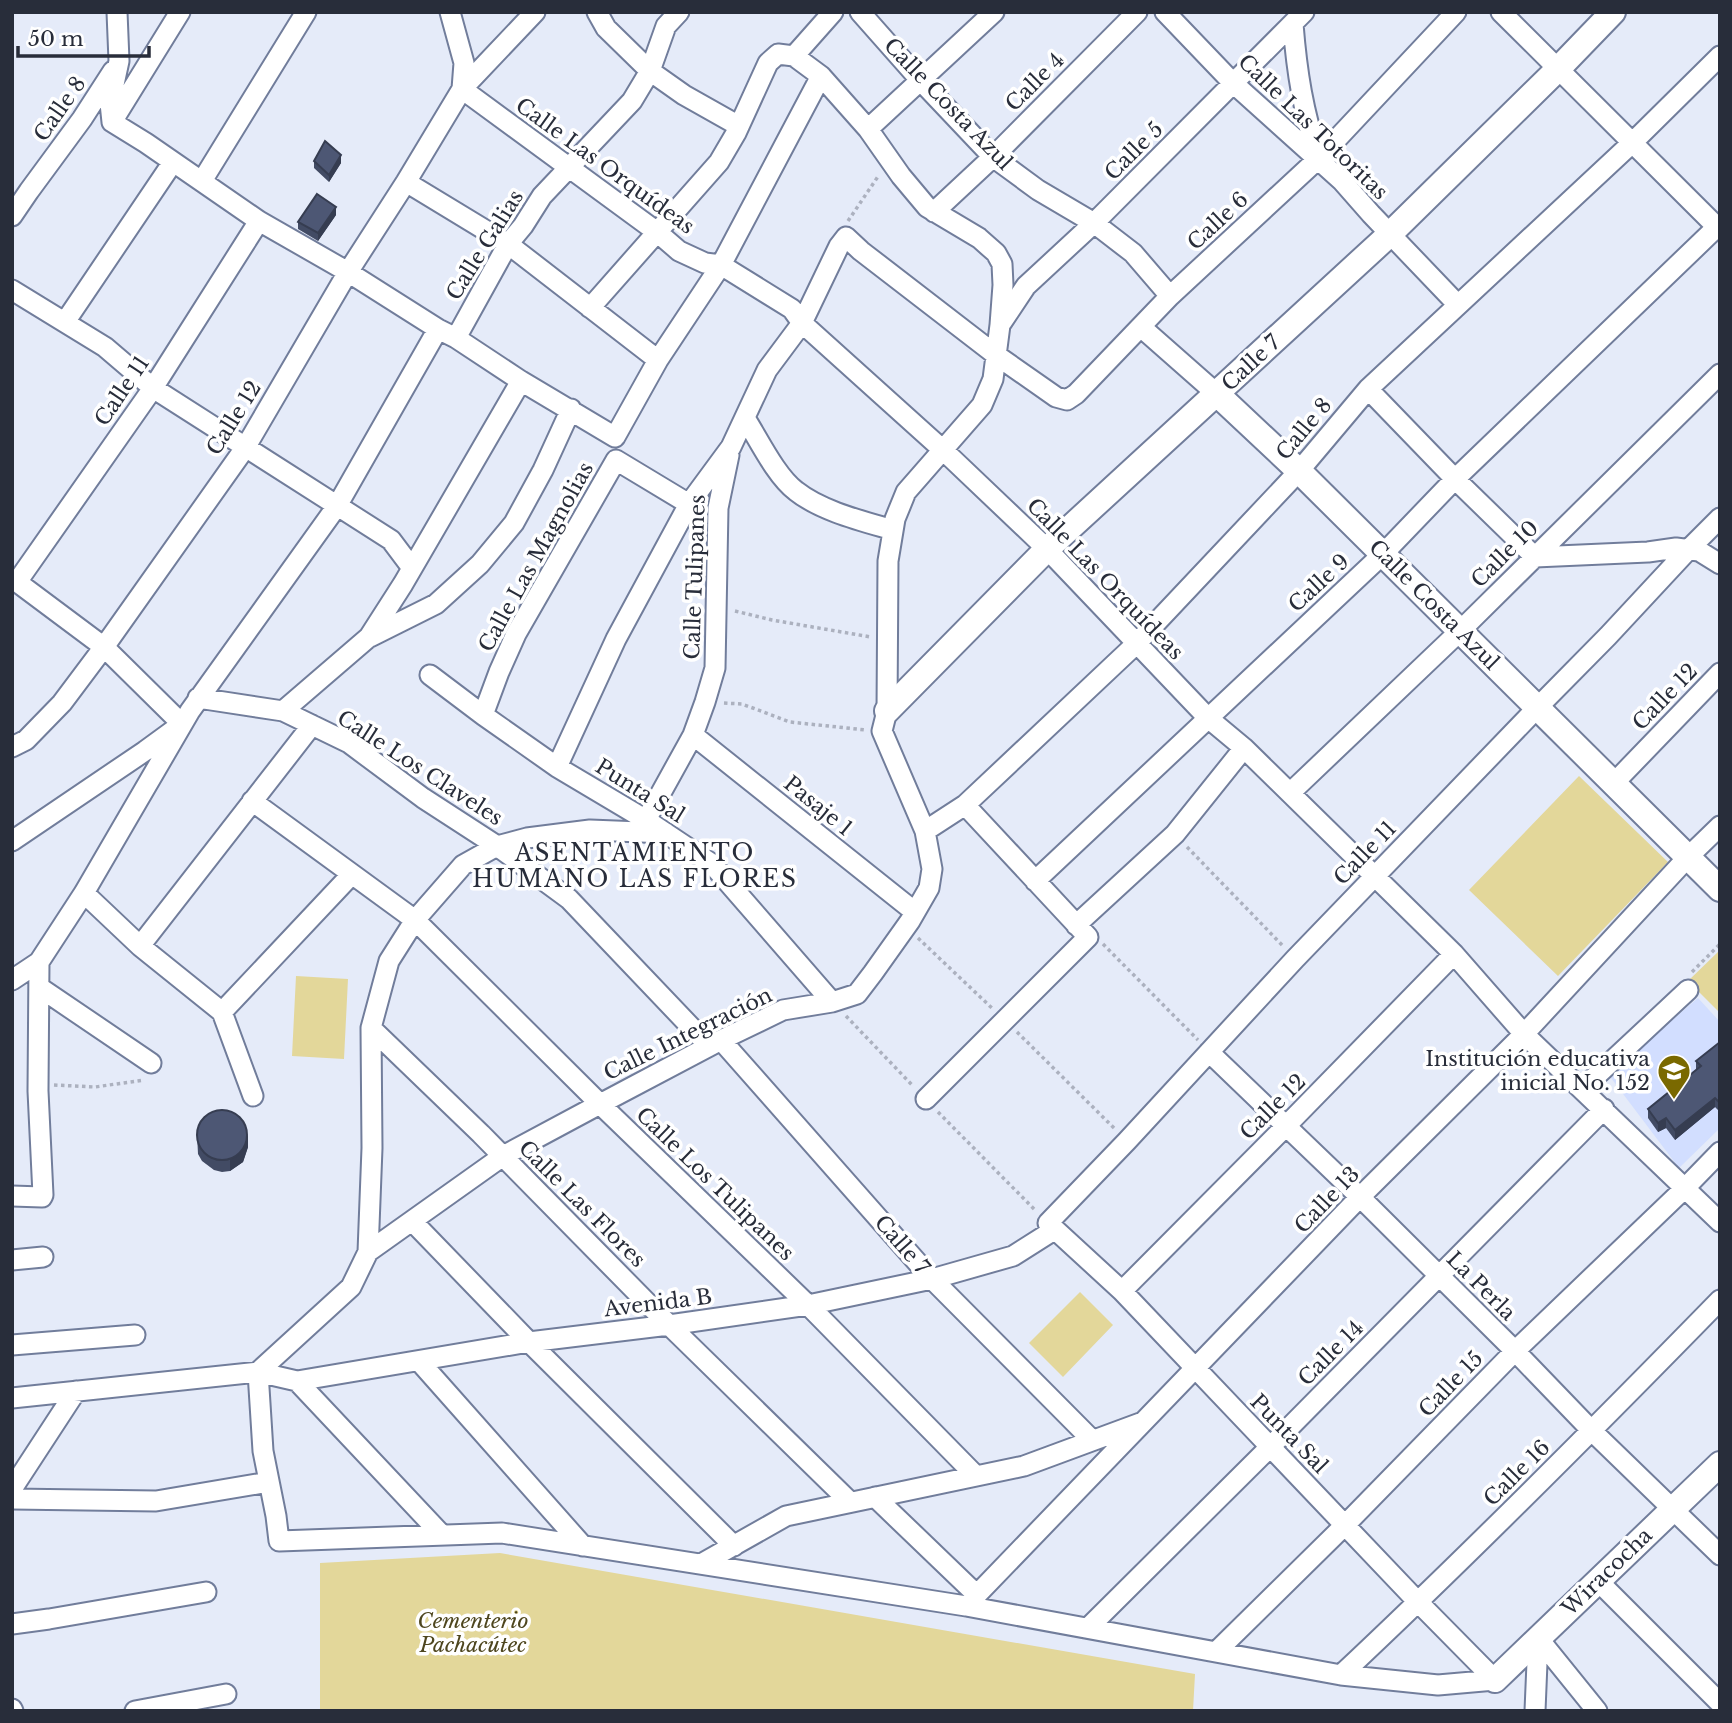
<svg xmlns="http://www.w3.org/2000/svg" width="1732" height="1723" viewBox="0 0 1732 1723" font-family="'Libre Baskerville',serif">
  <rect width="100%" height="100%" fill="#e5ebf9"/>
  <path fill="#d2deff" d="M 1698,998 L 1720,1022 L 1720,1128 L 1679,1168 L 1608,1074 Z"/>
  <path fill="#e3d79a" d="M 1579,776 L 1668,862 L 1558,976 L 1469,890 Z
    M 1720,950 L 1720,1013 L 1688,981 Z
    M 296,976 L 348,979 L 344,1059 L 292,1056 Z
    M 1080,1292 L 1113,1325 L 1063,1377 L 1029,1343 Z
    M 500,1553 L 1195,1674 L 1193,1711 L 320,1711 L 320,1563 Z"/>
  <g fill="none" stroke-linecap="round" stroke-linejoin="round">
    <defs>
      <path id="minor" d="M 117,12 L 119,61 L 110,103 L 112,122 L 146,143 L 259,221 L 348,272 L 438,329 L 456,338 L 521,381 L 615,437 L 658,360 L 721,265 L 821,76
        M 450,12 L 464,63 L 462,89
        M 597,12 L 606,28 L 650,71 L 684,95 L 739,126
        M 860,12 L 921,81 L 993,157 L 1038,190 L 1094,223 L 1133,253 L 1170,296
        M 1165,12 L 1233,83 L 1342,181 L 1371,214 L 1458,305
        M 1501,12 L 1720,230
        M 1293,24 C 1297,74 1303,110 1318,157
        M 794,56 L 833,12
        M 462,89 L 657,232 L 679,251 L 705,263 L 721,265 L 792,309 L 802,323 L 943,450 L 1047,549 L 1208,718 L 1244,748 L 1454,954 L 1524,1034 L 1720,1222
        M 112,122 L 180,12
        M 868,129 L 994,12
        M 202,181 L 306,12
        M 406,182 L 508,244 L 658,360
        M 934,212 L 993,157 L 1137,12
        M 12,216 L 29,191 L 82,119 L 113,71
        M 12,290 L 105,347 L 153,388 L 391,540 L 412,568
        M 65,322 L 173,162
        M 1002,322 L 1026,286 L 1094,223 L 1304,12
        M 1141,327 L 1217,394
        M 456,338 L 508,244 L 523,226 L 542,196 L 632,101 L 650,71 L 666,26 L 679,12
        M 1368,389 L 1455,479 L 1535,557 L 1648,552 L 1676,548 L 1699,551 L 1720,564
        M 745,418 C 759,440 776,476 796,491 C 821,511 862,521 893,530
        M 370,637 L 436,604 L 480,564 L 514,523 L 543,470 L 571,409
        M 430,675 L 483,715 L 557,767 L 646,820 L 712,864 L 832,1002
        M 198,698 L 283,711 L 349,743 L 423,798 L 497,846 L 569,899 L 709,1046
        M 283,711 L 369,637 L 403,584 L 521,381
        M 483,715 L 499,672 L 516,634 L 616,460 L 689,504
        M 693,735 L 915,912
        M 12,747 L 26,740 L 62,703 L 104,647 L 245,448 L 348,272 L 406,182 L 462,89 L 535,12
        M 557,767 L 616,639 L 689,504 L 731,447 L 767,370 L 802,323 L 839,246 L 846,237 L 861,251 L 996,355 L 1056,397 L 1067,400 L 1076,394 L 1170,296 L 1319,158 L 1456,12
        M 1614,783 L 1720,673
        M 1290,793 L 1460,631 L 1720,374
        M 252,801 L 415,920 L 600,1104 L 808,1305 L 976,1476
        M 646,820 L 693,735 L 705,702 L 715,668 L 718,508 L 729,455
        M 925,831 L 965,805 L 1136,644 L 1299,471 L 1368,389 L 1632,143 L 1720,56
        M 12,841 L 145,751 L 182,724 L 104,647 L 17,582 L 153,388 L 259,221
        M 1035,881 L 1383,554 L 1455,479 L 1720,224
        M 84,893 L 140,946 L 222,1012 L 253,1096
        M 1076,925 L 1175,834 L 1244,748
        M 140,946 L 312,725
        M 12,980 L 39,962 L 84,893 L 190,711 L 337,506 L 438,329
        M 39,987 L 151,1063
        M 222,1012 L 352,874
        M 371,1028 L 481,1134 L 669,1325 L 850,1502
        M 721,1040 L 932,1279 L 1092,1440
        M 1209,1052 L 1360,1197 L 1515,1351 L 1592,1431 L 1720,1555
        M 1582,1089 L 1688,990
        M 926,1099 L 1088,937 L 965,805
        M 12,1196 L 42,1197 L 43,1195 L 38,1091 L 39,962
        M 412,1221 L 529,1342 L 734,1546
        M 368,1252 L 503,1156 L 600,1104 L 721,1040 L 783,1010 L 832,1002 L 857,994 L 873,973 L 910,921 L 929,888 L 932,869 L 925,831 L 882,731 L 887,711 L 888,561 L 895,519 L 906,492 L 982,405 L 993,379 L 1000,325 L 1003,285 L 1002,264 L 996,253 L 979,238 L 927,207 L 901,176 L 868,129 L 821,76 L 794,56 L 778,54 L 768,63 L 736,133 L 719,162 L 590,308
        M 12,1260 L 43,1257
        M 1122,1291 L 1286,1126 L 1454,954
        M 12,1345 L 135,1335
        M 419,1361 L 583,1546
        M 258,1372 L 263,1451 L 276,1516 L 279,1541 L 502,1533 L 966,1606 L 1341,1675 L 1438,1685 L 1495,1680
        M 258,1372 L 351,1287 L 368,1252 L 372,1148 L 371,1028 L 389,961 L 415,920 L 463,865 L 497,846 L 527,838 L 590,830 L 666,833
        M 297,1381 L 441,1534
        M 12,1398 L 258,1372 L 297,1381 L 529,1342 L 669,1325 L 808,1305 L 932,1279 L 1013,1256 L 1054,1230
        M 12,1489 L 76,1391
        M 875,1497 L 977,1595
        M 12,1499 L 156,1501 L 269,1482
        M 701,1564 L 786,1516 L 1024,1466 L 1143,1422
        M 1598,1581 L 1720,1703
        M 966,1606 L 1360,1197 L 1524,1034 L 1688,857 L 1720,826
        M 12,1624 L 49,1619 L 206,1592
        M 1088,1628 L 1270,1447 L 1604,1109
        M 1538,1638 L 1597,1711
        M 1217,1651 L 1345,1525 L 1515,1351 L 1684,1189 L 1720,1152
        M 1341,1675 C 1471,1553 1596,1427 1720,1300
        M 1495,1680 L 1418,1602 L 1122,1291 L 1048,1223 L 1127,1141 L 1295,959 L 1537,708 L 1608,636 L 1688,550 L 1720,518
        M 12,1709 L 13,1711
        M 135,1711 L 226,1694
        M 1535,1711 L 1538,1638"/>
      <path id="tertiary" d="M 1217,394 L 1299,471 L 1720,889
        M 887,711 L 1047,549 L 1390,234 L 1558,69 L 1613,12
        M 1495,1680 L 1720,1464"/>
    </defs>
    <use href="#minor" stroke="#717d9b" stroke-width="23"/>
    <use href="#tertiary" stroke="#717d9b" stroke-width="28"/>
    <path stroke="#acb1bf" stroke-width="3.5" stroke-dasharray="3.5 3.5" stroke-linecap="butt" d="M 848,221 L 879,175
      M 735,611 L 772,620 L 871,637
      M 724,703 L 742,704 L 790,722 L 866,730
      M 1187,847 L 1284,947
      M 918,938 L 994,1010
      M 1103,944 L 1198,1040
      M 1692,972 L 1720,944
      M 846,1016 L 913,1086
      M 1017,1032 L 1116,1130
      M 54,1085 L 95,1087 L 144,1080
      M 938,1112 L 1036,1211"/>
    <use href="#minor" stroke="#fff" stroke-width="19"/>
    <use href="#tertiary" stroke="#fff" stroke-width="24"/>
  </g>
  <path fill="#424b64" d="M 314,161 L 341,163 L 329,182 L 314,168 Z
    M 336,215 L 318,241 L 298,229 L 298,222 Z
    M 1720,1042 L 1720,1112 L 1715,1107 L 1675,1140 L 1666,1128 L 1658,1132 L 1648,1118 L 1648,1109 L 1696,1070 L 1696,1061 Z
    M 197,1134 L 248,1147 L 243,1162 L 230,1171 L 222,1172 L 214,1170 L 202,1161 L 198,1154 Z"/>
  <path fill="#363d51" d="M 341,155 L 341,163 L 329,182 L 329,175 Z
    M 336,207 L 336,215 L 318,241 L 318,233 Z
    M 1715,1098 L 1715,1107 L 1675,1140 L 1675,1130 Z
    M 1666,1118 L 1666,1128 L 1658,1132 L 1658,1123 Z
    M 248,1135 L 248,1147 L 243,1162 L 230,1171 L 230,1159 Z"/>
  <path fill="#4d5774" stroke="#363d51" stroke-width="2" d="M 325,141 L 341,155 L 329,175 L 314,161 Z
    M 317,194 L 336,207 L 318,233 L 298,222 Z
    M 1720,1042 L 1720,1103 L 1715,1098 L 1675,1130 L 1666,1118 L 1658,1123 L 1648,1109 L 1701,1066 L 1696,1061 Z
    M197 1135a25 25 0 1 1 50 0a25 25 0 1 1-50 0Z"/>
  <defs>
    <symbol id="school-pin" viewBox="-11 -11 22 30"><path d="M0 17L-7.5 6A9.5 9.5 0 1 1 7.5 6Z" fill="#7a6900" stroke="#fff"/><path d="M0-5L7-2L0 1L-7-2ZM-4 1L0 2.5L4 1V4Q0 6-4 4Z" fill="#fff"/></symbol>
  </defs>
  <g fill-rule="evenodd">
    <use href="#school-pin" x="1655" y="1052" width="38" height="52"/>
  </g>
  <g text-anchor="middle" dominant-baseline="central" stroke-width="7" stroke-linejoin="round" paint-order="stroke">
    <g font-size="21" fill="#282d3a" stroke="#fff">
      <text transform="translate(1035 82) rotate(-45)">Calle 4</text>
      <text transform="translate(948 104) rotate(46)">Calle Costa Azul</text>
      <text transform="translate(60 109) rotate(-55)">Calle 8</text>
      <text transform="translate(1313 127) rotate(44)">Calle Las Totoritas</text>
      <text transform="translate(1134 151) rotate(-45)">Calle 5</text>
      <text transform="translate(605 166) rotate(36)">Calle Las Orquídeas</text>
      <text transform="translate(1218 221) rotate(-43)">Calle 6</text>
      <text transform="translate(485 245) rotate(-58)">Calle Galias</text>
      <text transform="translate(1251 363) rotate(-43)">Calle 7</text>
      <text transform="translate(122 391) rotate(-56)">Calle 11</text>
      <text transform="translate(234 418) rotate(-58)">Calle 12</text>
      <text transform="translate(1304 429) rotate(-50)">Calle 8</text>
      <text transform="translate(1505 554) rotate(-45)">Calle 10</text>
      <text transform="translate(536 557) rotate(-61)">Calle Las Magnolias</text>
      <text transform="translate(695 577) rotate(-88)">Calle Tulipanes</text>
      <text transform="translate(1105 579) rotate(46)">Calle Las Orquídeas</text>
      <text transform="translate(1319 583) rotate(-43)">Calle 9</text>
      <text transform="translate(1434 605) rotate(45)">Calle Costa Azul</text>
      <text transform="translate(1665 697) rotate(-46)">Calle 12</text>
      <text transform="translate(420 768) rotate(33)">Calle Los Claveles</text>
      <text transform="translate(640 791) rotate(32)">Punta Sal</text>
      <text transform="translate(818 806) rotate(39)">Pasaje 1</text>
      <text transform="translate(1365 853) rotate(-46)">Calle 11</text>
      <text transform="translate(688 1034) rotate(-26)">Calle Integración</text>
      <text transform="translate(1273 1107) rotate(-45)">Calle 12</text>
      <text transform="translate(715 1184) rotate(44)">Calle Los Tulipanes</text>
      <text transform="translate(1327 1200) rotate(-46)">Calle 13</text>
      <text transform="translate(582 1204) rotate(45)">Calle Las Flores</text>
      <text transform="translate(902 1245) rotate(49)">Calle 7</text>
      <text transform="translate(1481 1286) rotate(45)">La Perla</text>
      <text transform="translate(658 1303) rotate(-7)">Avenida B</text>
      <text transform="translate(1331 1353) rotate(-45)">Calle 14</text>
      <text transform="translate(1451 1384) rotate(-46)">Calle 15</text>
      <text transform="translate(1289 1434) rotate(46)">Punta Sal</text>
      <text transform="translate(1517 1473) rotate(-45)">Calle 16</text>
      <text transform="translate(1607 1572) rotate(-44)">Wiracocha</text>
    </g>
    <g font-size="21" fill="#282d3a" stroke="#fff" text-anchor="end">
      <text x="1650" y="1059">Institución educativa<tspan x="1650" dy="24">inicial No. 152</tspan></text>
    </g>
    <g font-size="21" font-style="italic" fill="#4e461e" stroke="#fff">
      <text x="473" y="1621">Cementerio<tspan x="473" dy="24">Pachacútec</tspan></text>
    </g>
    <g font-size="23" letter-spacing="2" fill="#282d3a" stroke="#fff">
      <text x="635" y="853">ASENTAMIENTO<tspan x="635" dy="26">HUMANO LAS FLORES</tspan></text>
    </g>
  </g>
  <rect width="1732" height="1723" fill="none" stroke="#282d3a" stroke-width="28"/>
  <path d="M18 46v10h131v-10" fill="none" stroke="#282d3a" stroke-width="3.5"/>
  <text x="28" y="46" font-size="21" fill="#282d3a" stroke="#ffffff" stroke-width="5" paint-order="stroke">50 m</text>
</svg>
